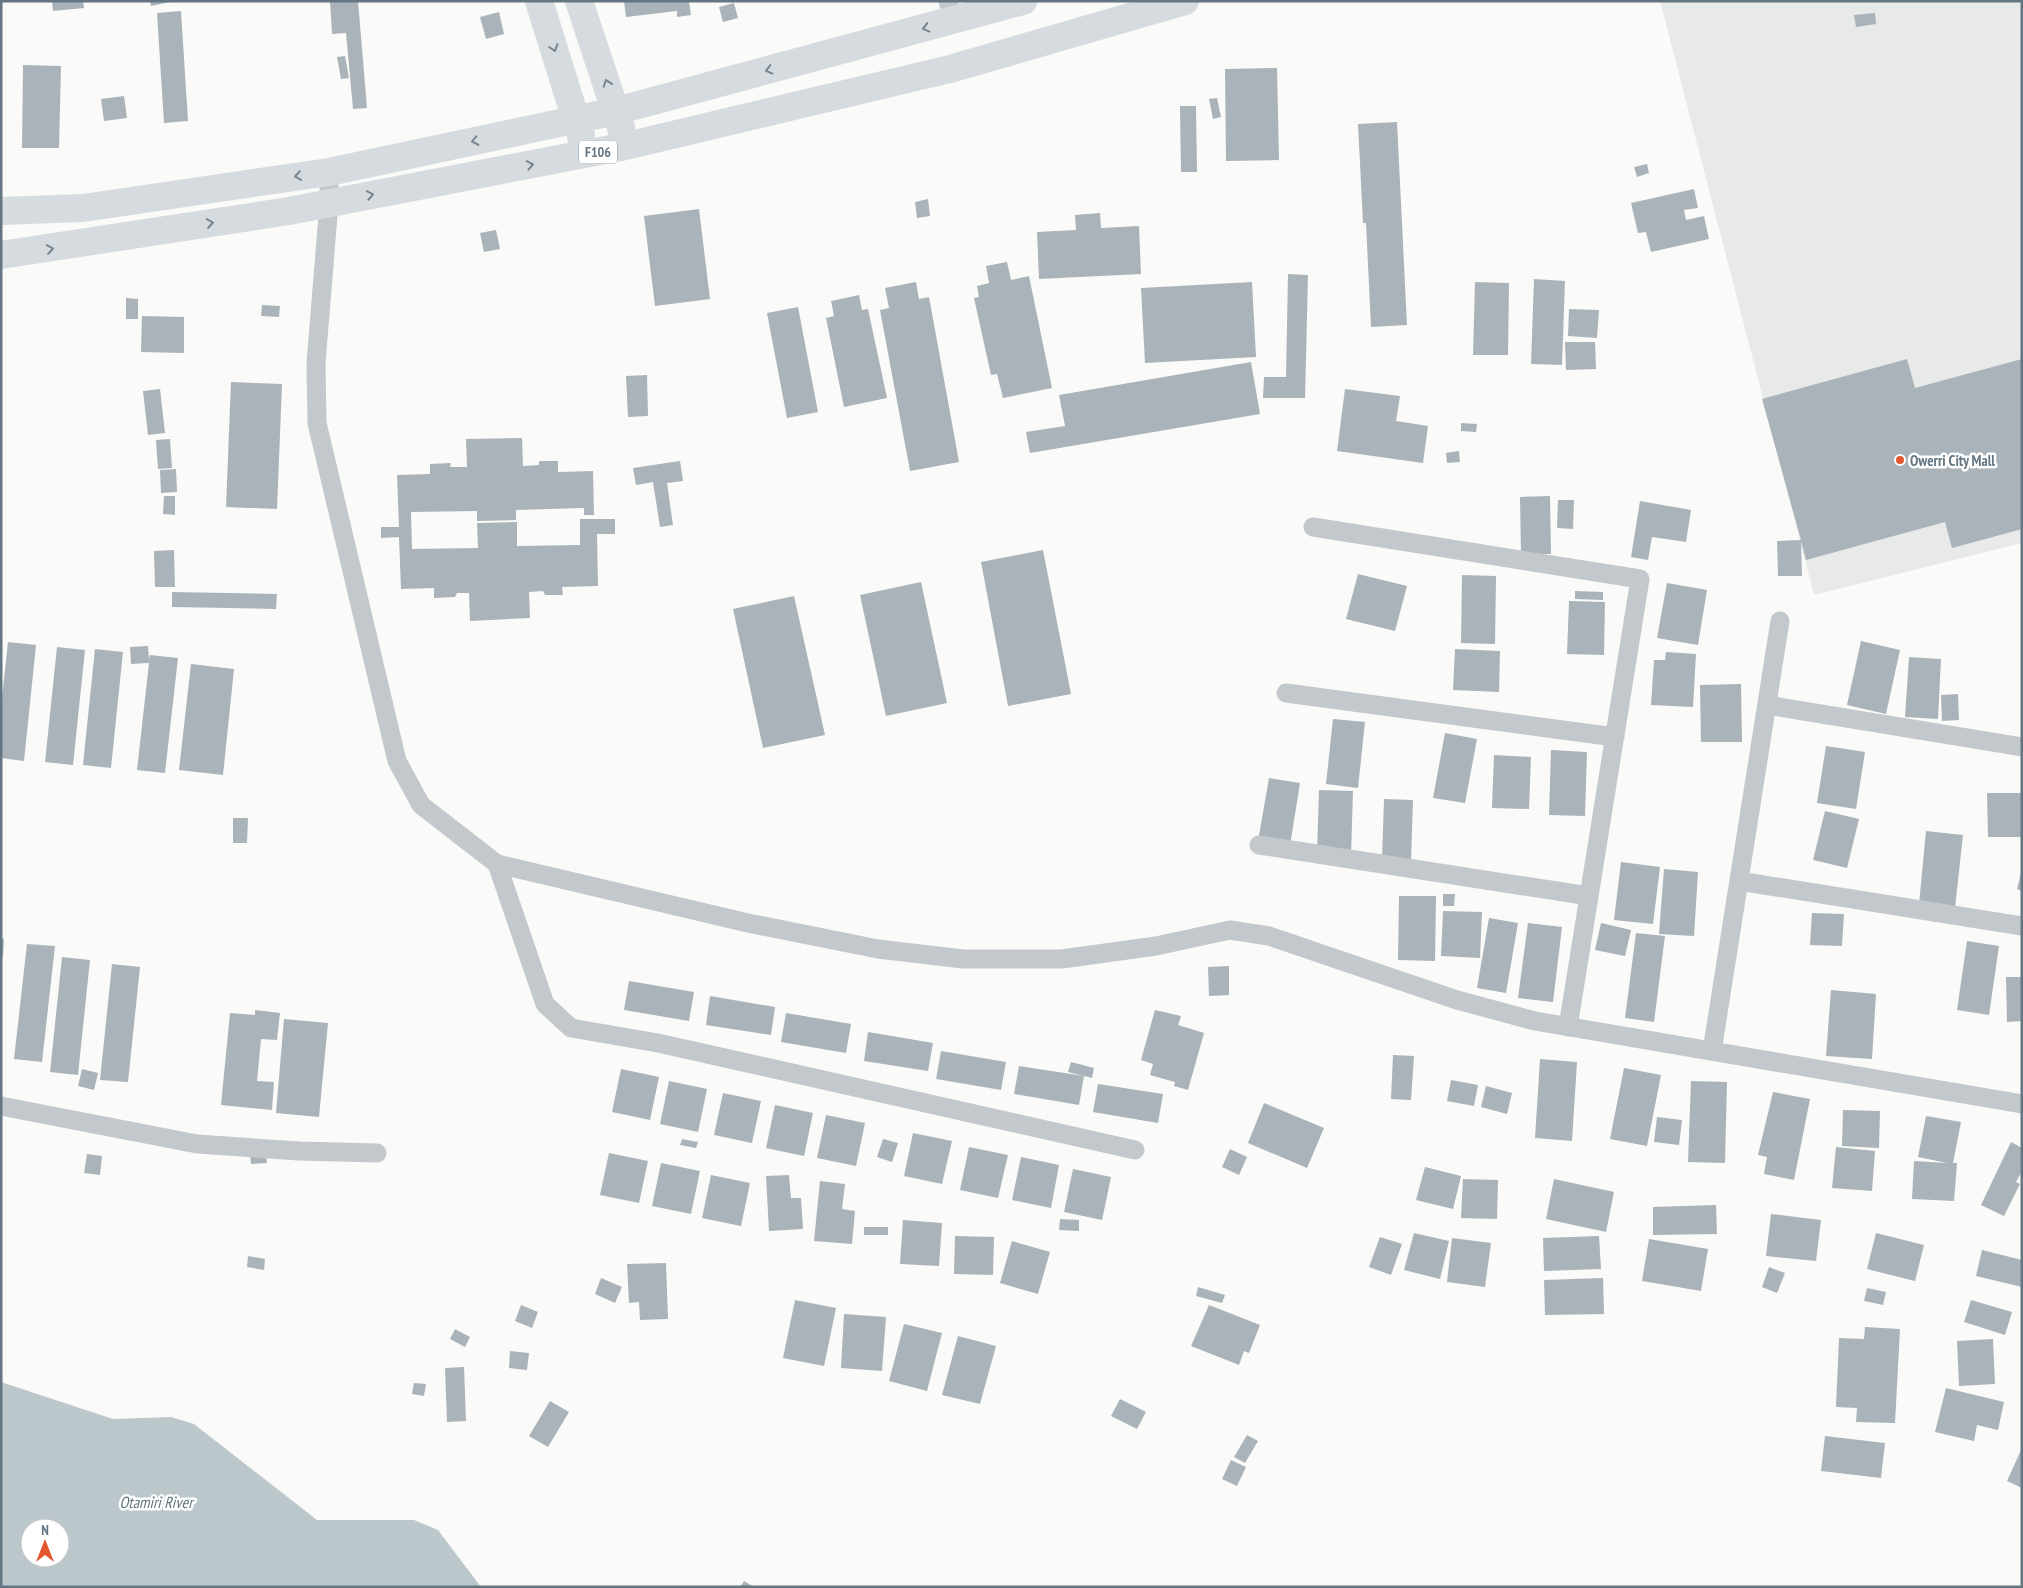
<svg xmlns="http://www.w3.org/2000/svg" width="2023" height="1588" viewBox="0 0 2023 1588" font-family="'PT Sans Narrow',sans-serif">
  <rect width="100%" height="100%" fill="#fafaf8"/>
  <path fill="#e8e9e9" d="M 1660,1 L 2022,1 L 2022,543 L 1814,595 Z"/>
  <path fill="#bbc7cb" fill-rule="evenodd" d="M 1,1382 L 113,1419 L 171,1417 L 194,1424 L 317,1520 L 414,1520 L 438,1530 L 481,1587 L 1,1587 ZM 30,1528 L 60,1528 L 60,1558 L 30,1558 Z"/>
  <path fill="#aab3b9" d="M 52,1 L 83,1 L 84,8 L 53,11 Z
    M 150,1 L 170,1 L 170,2 L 151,6 Z
    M 330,1 L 358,1 L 367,108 L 353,109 L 346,33 L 332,34 Z
    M 624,1 L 689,1 L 691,15 L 677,17 L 677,11 L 626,17 Z
    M 734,3 L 738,18 L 723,22 L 719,7 Z
    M 181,11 L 188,121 L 164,123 L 157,13 Z
    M 499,12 L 504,34 L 486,39 L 480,17 Z
    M 1875,13 L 1876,24 L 1856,27 L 1854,15 Z
    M 345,56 L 349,78 L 341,79 L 337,57 Z
    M 23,65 L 61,66 L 59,148 L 22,148 Z
    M 1277,68 L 1279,160 L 1226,161 L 1225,69 Z
    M 124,96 L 127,118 L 104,121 L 101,99 Z
    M 1217,98 L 1221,117 L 1213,119 L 1209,99 Z
    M 1180,106 L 1196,106 L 1197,172 L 1181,172 Z
    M 1397,122 L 1407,325 L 1371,327 L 1366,223 L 1363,223 L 1358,124 Z
    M 1647,164 L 1649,173 L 1637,177 L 1634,167 Z
    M 1694,189 L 1698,208 L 1684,210 L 1686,220 L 1704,216 L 1709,239 L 1651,252 L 1646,232 L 1638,233 L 1631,203 Z
    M 928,199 L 930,216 L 917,218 L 915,202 Z
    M 699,209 L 710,299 L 655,306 L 644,216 Z
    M 1100,213 L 1101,228 L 1139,226 L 1141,274 L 1039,279 L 1037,232 L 1076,230 L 1075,215 Z
    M 496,230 L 500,249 L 484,252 L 480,233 Z
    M 1007,262 L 1011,280 L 1029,276 L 1052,388 L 1003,398 L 997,374 L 991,375 L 974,298 L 979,297 L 977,286 L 989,283 L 986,266 Z
    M 1288,274 L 1308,275 L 1305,398 L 1263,398 L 1264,377 L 1286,377 Z
    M 1534,279 L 1565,281 L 1562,365 L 1531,364 Z
    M 916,282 L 919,299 L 929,297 L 959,462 L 910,471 L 880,310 L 889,308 L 885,288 Z
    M 1252,282 L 1256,357 L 1145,363 L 1141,288 Z
    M 1475,282 L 1509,283 L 1508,355 L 1473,355 Z
    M 859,295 L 862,310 L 868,309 L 887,398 L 844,407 L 826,318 L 834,316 L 831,301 Z
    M 126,298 L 138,299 L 138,319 L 126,319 Z
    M 262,305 L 280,306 L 279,317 L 261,316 Z
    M 798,307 L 818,412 L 787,418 L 767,313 Z
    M 1569,309 L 1599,310 L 1597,338 L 1568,336 Z
    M 142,316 L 184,317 L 184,353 L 141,352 Z
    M 1565,342 L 1595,342 L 1596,369 L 1566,370 Z
    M 1907,359 L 1915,388 L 2022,359 L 2022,529 L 1952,548 L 1945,522 L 1806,560 L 1801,541 L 1802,576 L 1778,576 L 1777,541 L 1801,540 L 1762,399 Z
    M 1251,362 L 1260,414 L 1030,453 L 1026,432 L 1065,426 L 1059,395 Z
    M 647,375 L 648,416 L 628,417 L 626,376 Z
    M 231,382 L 282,384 L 277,509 L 226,507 Z
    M 160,389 L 165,433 L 148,435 L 143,391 Z
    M 1345,389 L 1400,396 L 1396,421 L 1428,426 L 1423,463 L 1337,451 Z
    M 1461,423 L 1477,424 L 1476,432 L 1461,431 Z
    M 522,438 L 523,466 L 539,465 L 539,461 L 558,461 L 558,472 L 593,471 L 594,515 L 584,515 L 584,508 L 516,510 L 516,520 L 477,521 L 477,511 L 411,512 L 412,549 L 478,548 L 477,523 L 517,522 L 517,546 L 580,545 L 580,519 L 615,519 L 615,534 L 597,534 L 598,586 L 562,587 L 563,595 L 545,595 L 543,591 L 529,592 L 530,618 L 470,621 L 469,593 L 457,593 L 455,597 L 434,598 L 434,588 L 401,589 L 399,537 L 381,538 L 381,527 L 399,527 L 397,475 L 430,474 L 430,464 L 451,463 L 450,467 L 467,467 L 466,439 Z
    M 170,439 L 172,468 L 158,469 L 156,440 Z
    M 1459,451 L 1460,462 L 1447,463 L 1446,453 Z
    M 680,461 L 683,481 L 667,483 L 673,525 L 660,527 L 653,482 L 636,485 L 633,468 Z
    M 176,469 L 177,492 L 161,493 L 160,470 Z
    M 164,496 L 175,496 L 175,515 L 163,514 Z
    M 1550,496 L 1551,554 L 1521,554 L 1520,497 Z
    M 1558,500 L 1574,500 L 1573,529 L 1557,528 Z
    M 1640,501 L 1691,510 L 1686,542 L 1652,537 L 1648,560 L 1631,557 Z
    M 174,550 L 175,587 L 155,587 L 154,551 Z
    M 1043,550 L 1071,694 L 1008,706 L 981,562 Z
    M 1358,574 L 1407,586 L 1395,631 L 1346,619 Z
    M 1462,575 L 1496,576 L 1495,644 L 1461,643 Z
    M 921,582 L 947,703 L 886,716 L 860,595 Z
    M 1667,583 L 1707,590 L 1698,645 L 1657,638 Z
    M 1575,591 L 1603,592 L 1603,600 L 1575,599 Z
    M 172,592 L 277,594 L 276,609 L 172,607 Z
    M 794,596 L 825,735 L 763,748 L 733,609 Z
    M 1569,601 L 1605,602 L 1604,655 L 1567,654 Z
    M 1861,641 L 1900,650 L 1886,714 L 1847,705 Z
    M 8,642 L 36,645 L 24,761 L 1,758 L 1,707 Z
    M 148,646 L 149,659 L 150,655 L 178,658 L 165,773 L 137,770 L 149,663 L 131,664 L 130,647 Z
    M 57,647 L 85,650 L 73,765 L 45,762 Z
    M 95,649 L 123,652 L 111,768 L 83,765 Z
    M 1455,649 L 1500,651 L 1499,692 L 1453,690 Z
    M 1666,652 L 1696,654 L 1693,707 L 1651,705 L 1654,660 L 1665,660 Z
    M 1909,657 L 1941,659 L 1938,719 L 1905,717 Z
    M 191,664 L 234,669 L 223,775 L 179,770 Z
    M 1741,684 L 1742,742 L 1701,742 L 1700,685 Z
    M 1958,694 L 1959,720 L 1942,721 L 1941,695 Z
    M 1333,719 L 1365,722 L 1358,788 L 1326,784 Z
    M 1445,733 L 1477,739 L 1465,803 L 1433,798 Z
    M 1826,746 L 1865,752 L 1856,809 L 1817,803 Z
    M 1551,750 L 1587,752 L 1585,816 L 1549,815 Z
    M 1494,755 L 1531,757 L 1529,809 L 1492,808 Z
    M 1269,778 L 1300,783 L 1289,852 L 1257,847 Z
    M 1319,790 L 1353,791 L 1351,855 L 1317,854 Z
    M 1987,793 L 2022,793 L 2022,837 L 1988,837 Z
    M 1384,799 L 1413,800 L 1411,861 L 1382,860 Z
    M 1825,811 L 1859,819 L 1847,868 L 1813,860 Z
    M 233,818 L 248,818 L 247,843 L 233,843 Z
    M 1926,831 L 1963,835 L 1955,908 L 1919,904 Z
    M 1621,862 L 1660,867 L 1653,924 L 1614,920 Z
    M 1664,869 L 1698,872 L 1694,936 L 1659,934 Z
    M 2021,873 L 2022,873 L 2022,891 L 2017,889 Z
    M 1443,894 L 1455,894 L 1454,906 L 1443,906 Z
    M 1399,896 L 1436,896 L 1435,961 L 1398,960 Z
    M 1443,911 L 1482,912 L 1480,958 L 1441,956 Z
    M 1812,913 L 1844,914 L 1842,946 L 1810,945 Z
    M 1489,918 L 1518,923 L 1506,993 L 1477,988 Z
    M 1528,923 L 1562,927 L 1553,1002 L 1518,998 Z
    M 1601,923 L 1631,930 L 1625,956 L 1595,950 Z
    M 1636,933 L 1665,936 L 1654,1022 L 1625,1018 Z
    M 1,938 L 4,939 L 3,957 L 1,957 Z
    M 1967,941 L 1999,946 L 1989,1015 L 1957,1010 Z
    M 27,944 L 55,946 L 42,1062 L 14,1059 Z
    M 62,957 L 90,960 L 78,1075 L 50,1072 Z
    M 112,964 L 140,967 L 128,1082 L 100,1080 Z
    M 1229,966 L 1229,995 L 1209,996 L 1208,967 Z
    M 2006,977 L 2022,977 L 2022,1021 L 2007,1022 Z
    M 629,981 L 694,992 L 689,1021 L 624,1010 Z
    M 1831,990 L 1876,994 L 1872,1059 L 1826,1056 Z
    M 710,996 L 775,1007 L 771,1035 L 706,1025 Z
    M 255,1010 L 280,1013 L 277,1040 L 261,1039 L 257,1081 L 274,1082 L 272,1110 L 221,1105 L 230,1013 L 255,1015 Z
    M 1155,1010 L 1181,1016 L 1178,1025 L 1204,1033 L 1188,1090 L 1174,1086 L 1175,1082 L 1150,1075 L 1153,1064 L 1141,1060 Z
    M 786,1013 L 851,1024 L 846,1053 L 781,1042 Z
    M 284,1019 L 328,1023 L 319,1117 L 276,1113 Z
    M 868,1032 L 933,1043 L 928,1071 L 864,1061 Z
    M 941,1051 L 1006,1062 L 1001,1090 L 936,1079 Z
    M 1393,1055 L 1414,1056 L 1411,1100 L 1391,1099 Z
    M 1540,1059 L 1577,1062 L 1572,1141 L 1535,1138 Z
    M 1071,1062 L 1094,1068 L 1092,1078 L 1068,1072 Z
    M 1019,1066 L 1084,1076 L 1079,1105 L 1014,1094 Z
    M 1624,1068 L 1661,1075 L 1647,1146 L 1610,1139 Z
    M 82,1069 L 98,1073 L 94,1090 L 78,1086 Z
    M 621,1069 L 659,1077 L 650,1120 L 612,1112 Z
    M 1451,1080 L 1478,1085 L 1474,1106 L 1447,1101 Z
    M 669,1081 L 707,1089 L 698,1132 L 660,1124 Z
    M 1691,1081 L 1727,1082 L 1725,1163 L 1688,1162 Z
    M 1098,1084 L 1163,1094 L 1158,1123 L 1093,1112 Z
    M 1486,1086 L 1512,1093 L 1507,1114 L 1481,1107 Z
    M 1773,1092 L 1810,1099 L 1794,1180 L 1764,1174 L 1767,1157 L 1758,1155 Z
    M 723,1093 L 761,1101 L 752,1143 L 714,1135 Z
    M 1264,1103 L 1324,1128 L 1307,1168 L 1248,1143 Z
    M 775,1105 L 813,1113 L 804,1156 L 766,1148 Z
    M 1843,1110 L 1880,1111 L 1879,1148 L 1842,1146 Z
    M 826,1115 L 865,1123 L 856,1166 L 817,1158 Z
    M 1926,1116 L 1961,1122 L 1953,1163 L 1957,1163 L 1954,1201 L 1912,1199 L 1914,1161 L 1947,1163 L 1918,1157 Z
    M 1657,1117 L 1682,1120 L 1679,1145 L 1654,1142 Z
    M 913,1133 L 952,1141 L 942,1184 L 904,1176 Z
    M 682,1139 L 698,1142 L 696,1148 L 680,1145 Z
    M 883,1139 L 898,1143 L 892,1162 L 877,1157 Z
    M 2011,1142 L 2022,1148 L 2022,1171 L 2016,1182 L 2020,1184 L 2004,1216 L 1981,1205 Z
    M 969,1147 L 1008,1155 L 998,1198 L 960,1190 Z
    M 1836,1147 L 1875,1151 L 1872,1191 L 1832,1188 Z
    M 1230,1149 L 1247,1157 L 1239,1175 L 1222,1167 Z
    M 266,1152 L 267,1163 L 251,1164 L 250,1153 Z
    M 609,1153 L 648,1161 L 639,1203 L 600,1195 Z
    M 87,1154 L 102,1156 L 100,1175 L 84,1173 Z
    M 1021,1157 L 1059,1165 L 1051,1208 L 1012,1200 Z
    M 661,1163 L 700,1171 L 691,1214 L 652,1206 Z
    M 1425,1167 L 1461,1176 L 1453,1209 L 1416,1200 Z
    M 1073,1169 L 1111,1177 L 1102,1220 L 1064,1212 Z
    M 711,1175 L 750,1183 L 741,1226 L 702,1218 Z
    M 789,1175 L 791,1198 L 801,1198 L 803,1229 L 769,1231 L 766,1176 Z
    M 1463,1179 L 1498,1180 L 1497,1219 L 1461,1218 Z
    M 1554,1179 L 1614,1192 L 1606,1232 L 1546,1219 Z
    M 820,1181 L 845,1184 L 842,1209 L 855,1211 L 852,1244 L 814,1241 Z
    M 1716,1205 L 1717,1234 L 1653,1235 L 1653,1207 Z
    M 1771,1214 L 1821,1220 L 1816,1261 L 1766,1256 Z
    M 1060,1219 L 1079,1220 L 1079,1231 L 1059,1230 Z
    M 903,1220 L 942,1223 L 939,1266 L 900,1264 Z
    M 864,1227 L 888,1227 L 888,1235 L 864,1235 Z
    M 1414,1233 L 1449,1241 L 1440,1279 L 1404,1270 Z
    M 1876,1233 L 1924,1245 L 1915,1281 L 1867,1269 Z
    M 955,1236 L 994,1237 L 993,1275 L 954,1274 Z
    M 1599,1236 L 1601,1269 L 1544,1271 L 1543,1238 Z
    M 1380,1237 L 1402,1244 L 1391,1275 L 1369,1267 Z
    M 1452,1238 L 1491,1243 L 1485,1287 L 1447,1282 Z
    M 1649,1239 L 1708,1249 L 1701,1291 L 1642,1281 Z
    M 1012,1241 L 1050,1252 L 1038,1294 L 1000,1283 Z
    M 1982,1250 L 2022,1260 L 2022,1287 L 1976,1276 Z
    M 248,1256 L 265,1259 L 264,1270 L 247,1267 Z
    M 666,1263 L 668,1319 L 640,1320 L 639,1302 L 629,1303 L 627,1264 Z
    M 1769,1267 L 1785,1273 L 1777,1293 L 1762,1287 Z
    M 601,1278 L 622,1287 L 615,1303 L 595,1294 Z
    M 1603,1278 L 1604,1314 L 1545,1315 L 1544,1280 Z
    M 1198,1287 L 1225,1295 L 1222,1303 L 1196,1296 Z
    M 1867,1288 L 1886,1292 L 1883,1305 L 1864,1301 Z
    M 795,1300 L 836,1308 L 824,1366 L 783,1358 Z
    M 1971,1300 L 2012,1312 L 2005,1335 L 1964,1322 Z
    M 521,1305 L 538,1312 L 532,1328 L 515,1321 Z
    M 1209,1305 L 1260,1325 L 1249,1353 L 1244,1351 L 1239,1365 L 1191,1346 Z
    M 844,1314 L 886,1317 L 882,1371 L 841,1368 Z
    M 904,1324 L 942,1333 L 927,1391 L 889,1381 Z
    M 1865,1327 L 1900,1329 L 1895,1423 L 1856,1422 L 1857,1408 L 1836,1407 L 1839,1338 L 1864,1339 Z
    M 455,1329 L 470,1337 L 465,1347 L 450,1339 Z
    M 958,1336 L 996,1346 L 980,1404 L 942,1395 Z
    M 1993,1339 L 1995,1384 L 1959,1386 L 1957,1341 Z
    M 510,1351 L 529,1353 L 527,1370 L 509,1368 Z
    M 464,1367 L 466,1421 L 447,1422 L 445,1368 Z
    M 414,1383 L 426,1384 L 424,1396 L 412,1394 Z
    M 1946,1388 L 2004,1402 L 1998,1430 L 1977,1425 L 1974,1441 L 1935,1432 Z
    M 1120,1399 L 1146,1412 L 1137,1429 L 1111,1416 Z
    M 550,1401 L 569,1412 L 548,1447 L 529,1436 Z
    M 1247,1435 L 1258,1441 L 1245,1463 L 1234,1457 Z
    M 1825,1436 L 1885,1443 L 1881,1478 L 1821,1471 Z
    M 2022,1448 L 2022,1488 L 2007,1481 Z
    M 1231,1460 L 1246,1467 L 1237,1486 L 1222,1479 Z
    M 744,1581 L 754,1587 L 740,1587 Z"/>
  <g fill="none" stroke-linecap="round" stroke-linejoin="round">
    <path stroke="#c3c8cc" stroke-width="19" d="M 948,1 L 954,21
      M 329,172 L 329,203 L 316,363 L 317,423 L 397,761 L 421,805 L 497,864 L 748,923 L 878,949 L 963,959 L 1062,959 L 1156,946 L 1230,930 L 1269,936 L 1457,1000 L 1535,1021 L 2022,1104
      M 1313,527 L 1640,579 L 1568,1027
      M 1286,693 L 1615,737
      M 1767,705 L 2022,747
      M 1259,845 L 1589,896
      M 497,864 L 545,1004 L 571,1028 L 658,1043 L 1135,1150
      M 1739,881 L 2022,926
      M 1712,1051 L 1780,621
      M 1,1106 L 197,1144 L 299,1151 L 377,1153"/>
    <path stroke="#d6dbdf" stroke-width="28" d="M 539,1 L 581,136
      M 579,1 L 621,128
      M 1,211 L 83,208 L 329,172 L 616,111 L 1023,1
      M 1,255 L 289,211 L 626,146 L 950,69 L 1185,1"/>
  </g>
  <defs><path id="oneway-chevron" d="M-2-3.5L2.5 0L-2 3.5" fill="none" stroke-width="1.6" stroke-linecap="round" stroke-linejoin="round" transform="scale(1.25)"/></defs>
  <g stroke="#768591">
    <use href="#oneway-chevron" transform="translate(926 28) rotate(165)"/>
    <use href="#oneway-chevron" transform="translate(554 48) rotate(72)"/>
    <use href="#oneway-chevron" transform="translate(769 70) rotate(165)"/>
    <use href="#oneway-chevron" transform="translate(607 83) rotate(-109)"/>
    <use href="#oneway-chevron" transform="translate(475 141) rotate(168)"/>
    <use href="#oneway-chevron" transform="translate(530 165) rotate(-11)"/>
    <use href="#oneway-chevron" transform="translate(298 176) rotate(172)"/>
    <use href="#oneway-chevron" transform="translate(370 195) rotate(-11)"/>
    <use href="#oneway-chevron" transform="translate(210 223) rotate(-9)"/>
    <use href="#oneway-chevron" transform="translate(50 249) rotate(-9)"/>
  </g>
  <circle fill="#e4572e" stroke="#fff" stroke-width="2" cx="1900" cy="460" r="5"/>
  <g text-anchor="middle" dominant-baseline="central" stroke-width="5" stroke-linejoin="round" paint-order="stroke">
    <rect fill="#fff" stroke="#939fa8" stroke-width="1" x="579" y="140.5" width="38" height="23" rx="4"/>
    <g font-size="14" font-weight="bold" fill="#657683">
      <text x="598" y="152">F106</text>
    </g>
    <g font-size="15" font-weight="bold" fill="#657683" stroke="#fff" text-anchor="start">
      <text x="1910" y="460">Owerri City Mall</text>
    </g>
    <g font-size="16" font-style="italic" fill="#60757c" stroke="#fff">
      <text x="156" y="1502">Otamiri River</text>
    </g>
  </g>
  <rect width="2023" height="1588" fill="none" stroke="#657683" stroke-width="5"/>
  <g transform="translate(45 1543)"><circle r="24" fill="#ffffff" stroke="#c1c8cd"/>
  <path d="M0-4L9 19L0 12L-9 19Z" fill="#e4572e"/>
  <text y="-8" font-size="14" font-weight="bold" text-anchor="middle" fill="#657683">N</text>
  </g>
</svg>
